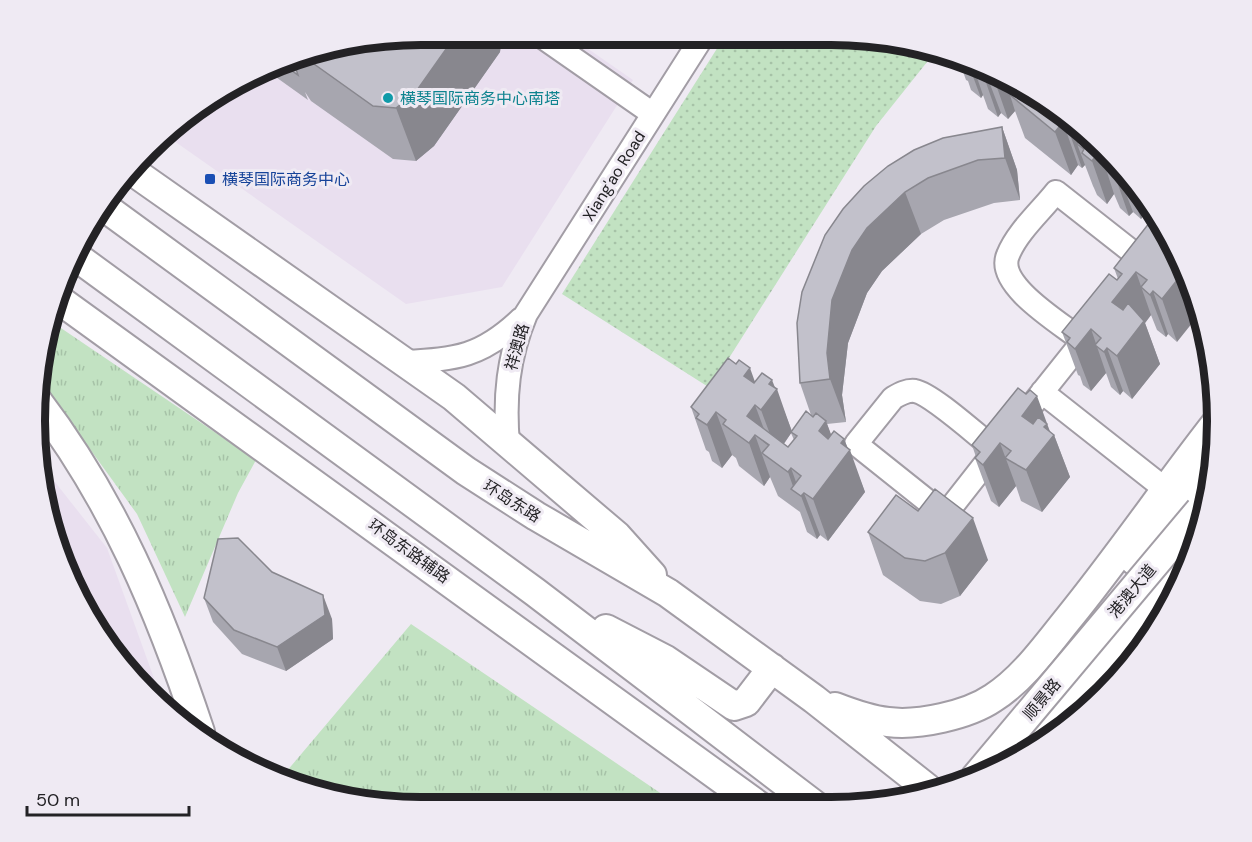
<svg xmlns="http://www.w3.org/2000/svg" width="1252" height="842" viewBox="0 0 1252 842" font-family="'DM Sans','Noto Sans SC',sans-serif">
  <defs>
    <pattern id="grass-dots" width="8" height="8" patternUnits="userSpaceOnUse" patternTransform="scale(1.5)"><rect width="8" height="8" fill="#c2e2c2"/><path d="M2 2h.1M6 6h.1" fill="none" stroke="#a6c2a7" stroke-width="1.8" stroke-linecap="round"/></pattern>
    <pattern id="park-tufts" width="24" height="20" patternUnits="userSpaceOnUse" patternTransform="scale(1.5)"><rect width="24" height="20" fill="#c2e2c2"/><path d="M3 7l-1-3M5 7V3M7 7l1-3M15 17l-1-3M17 17v-4M19 17l1-3" fill="none" stroke="#a6c2a7"/></pattern>
  </defs>
  <rect width="100%" height="100%" fill="#efeaf3"/>
  <path fill="#e9dfef" d="M 421,35 L 571,37 L 633,80 L 502,287 L 406,304 L 167,136 L 206,100 L 297,55 Z
    M 40,463 L 107,548 L 164,706 L 148,695 L 86,614 L 42,497 Z"/>
  <path fill="url(#grass-dots)" d="M 723,39 L 906,42 L 935,52 L 876,126 L 710,388 L 562,294 Z"/>
  <path fill="url(#park-tufts)" d="M 52,322 L 256,460 L 238,493 L 185,617 L 137,514 L 39,379 Z
    M 411,624 L 678,805 L 346,800 L 281,778 Z"/>
  <g fill="none" stroke-linecap="round" stroke-linejoin="round">
    <defs>
      <path id="minor" d="M 541,36 L 653,114
        M 1083,341 C 1062,324 995,285 1008,255 C 1017,232 1041,211 1056,192 L 1145,262 L 1139,270
        M 404,362 C 457,359 481,357 521,319
        M 1042,392 L 1160,485
        M 1020,420 L 1091,331
        M 508,444 C 504,397 508,357 526,314 L 701,39
        M 996,450 C 980,438 932,394 915,391 C 907,390 900,394 893,398 L 856,444 L 945,515 L 996,450 L 999,446"/>
      <path id="major" d="M 131,170 L 454,397 L 617,536 L 652,575
        M 103,206 L 466,471 L 536,516 L 668,593 L 814,699 L 927,788
        M 74,255 L 535,592 L 817,807
        M 58,299 L 759,806
        M 36,399 C 114,501 160,611 200,732
        M 1135,561 L 1206,479
        M 606,629 L 666,660 L 734,706 L 746,702 L 772,668
        M 835,707 C 853,714 870,720 888,722 C 918,726 968,715 993,698 C 1023,679 1046,646 1068,619 C 1120,555 1166,487 1217,422
        M 1045,734 L 1191,556"/>
    </defs>
    <use href="#minor" stroke="#a29da5" stroke-width="26"/>
    <use href="#major" stroke="#a29da5" stroke-width="32"/>
    <use href="#minor" stroke="#fff" stroke-width="22"/>
    <use href="#major" stroke="#fff" stroke-width="28"/>
    <defs>
      <path id="major-bridge" d="M 974,779 L 1200,510"/>
    </defs>
    <use href="#major-bridge" stroke="#a29da5" stroke-width="32" stroke-linecap="butt"/>
    <use href="#major-bridge" stroke="#fff" stroke-width="28"/>
  </g>
  <path fill="#a7a6af" fill-rule="evenodd" d="M 421,34 L 502,36 L 500,52 L 434,146 L 416,161 L 393,159 L 311,101 L 305,92 L 308,100 L 266,70 L 297,55 Z
    M 959,60 L 1002,75 L 1104,147 L 1147,211 L 1141,219 L 1133,212 L 1129,216 L 1120,208 L 1114,194 L 1107,204 L 1097,195 L 1094,188 L 1093,186 L 1085,165 L 1082,168 L 1078,165 L 1071,175 L 1025,138 L 1015,111 L 1008,119 L 1001,113 L 998,117 L 988,109 L 983,95 L 981,98 L 971,90 L 968,81 L 966,80 Z
    M 1002,127 L 1017,170 L 1020,200 L 994,203 L 944,220 L 921,234 L 882,271 L 867,293 L 848,343 L 842,395 L 846,422 L 827,424 L 831,435 L 844,439 L 865,492 L 828,541 L 820,535 L 817,539 L 807,532 L 800,512 L 778,496 L 770,477 L 764,486 L 739,466 L 736,458 L 732,455 L 722,468 L 712,461 L 709,452 L 706,450 L 691,407 L 736,364 L 755,382 L 775,388 L 792,431 L 811,415 L 800,383 L 825,235 ZM 791,433 L 794,440 L 788,447 L 784,444 Z
    M 1150,222 L 1177,342 L 1168,334 L 1166,337 L 1157,330 L 1151,315 L 1145,323 L 1160,364 L 1132,399 L 1123,391 L 1120,395 L 1111,387 L 1106,373 L 1091,391 L 1083,385 L 1080,376 L 1078,375 L 1062,332 L 1117,280 L 1118,279 L 1114,268 Z
    M 1050,432 L 1054,435 L 1070,477 L 1042,512 L 1021,501 L 1016,486 L 999,507 L 991,501 L 975,458 L 976,457 L 972,445 Z
    M 918,511 L 988,560 L 960,596 L 941,604 L 920,601 L 883,575 L 868,532 Z
    M 272,572 L 332,619 L 333,639 L 286,671 L 242,654 L 213,622 L 204,598 Z"/>
  <path fill="#88878e" d="M 456,35 L 502,36 L 500,52 L 434,146 L 416,161 L 396,108 Z
    M 968,63 L 978,66 L 973,66 L 983,95 L 981,98 Z
    M 985,71 L 1001,113 L 998,117 L 983,74 Z
    M 996,72 L 1002,75 L 1023,89 L 1013,82 L 1021,104 L 1010,95 L 1015,111 L 1008,119 L 993,76 Z
    M 1063,122 L 1078,165 L 1071,175 L 1055,132 Z
    M 1069,122 L 1085,134 L 1084,149 L 1077,144 L 1085,165 L 1082,168 L 1067,126 Z
    M 1002,127 L 1017,170 L 1020,200 L 1005,158 Z
    M 1100,150 L 1114,194 L 1107,204 L 1092,161 Z
    M 1117,170 L 1133,212 L 1129,216 L 1114,173 Z
    M 1128,183 L 1147,211 L 1141,219 Z
    M 905,192 L 921,234 L 882,271 L 867,293 L 848,343 L 842,395 L 846,422 L 830,379 L 827,353 L 832,300 L 852,250 L 867,228 Z
    M 1164,237 L 1188,273 L 1197,317 L 1177,342 L 1162,299 L 1160,242 Z
    M 1136,272 L 1151,315 L 1145,323 L 1160,364 L 1132,399 L 1117,356 L 1112,302 Z
    M 1153,291 L 1168,334 L 1166,337 L 1150,295 Z
    M 1091,329 L 1106,373 L 1091,391 L 1075,349 Z
    M 1107,348 L 1123,391 L 1120,395 L 1104,352 Z
    M 750,368 L 764,407 L 769,384 L 772,380 L 776,390 L 777,389 L 792,432 L 777,453 L 761,410 L 755,405 L 771,448 L 755,435 L 770,477 L 764,486 L 749,443 L 744,376 Z
    M 1037,396 L 1052,437 L 1054,435 L 1070,477 L 1042,512 L 1026,470 L 1022,416 Z
    M 716,412 L 732,455 L 722,468 L 707,425 Z
    M 826,421 L 841,461 L 841,443 L 844,439 L 849,451 L 850,450 L 865,492 L 828,541 L 813,499 L 819,431 Z
    M 1000,443 L 1016,486 L 999,507 L 983,465 Z
    M 791,468 L 801,496 L 804,493 L 820,535 L 817,539 L 801,496 L 795,492 L 788,472 Z
    M 973,518 L 988,560 L 960,596 L 945,553 Z
    M 323,595 L 332,619 L 333,639 L 286,671 L 277,647 Z"/>
  <path fill="#c2c1cb" stroke="#88878e" stroke-width="1.5" d="M 421,34 L 456,35 L 415,93 L 396,108 L 373,106 L 300,54 Z
    M 292,57 L 298,75 L 281,63 Z
    M 974,65 L 996,72 L 993,76 L 985,71 L 983,74 L 973,66 Z
    M 1013,82 L 1069,122 L 1067,126 L 1063,122 L 1055,132 L 1010,95 L 1017,86 Z
    M 1002,127 L 1005,158 L 978,160 L 928,178 L 905,192 L 867,228 L 852,250 L 832,300 L 827,353 L 830,379 L 800,383 L 797,323 L 802,292 L 825,235 L 843,209 L 864,186 L 888,166 L 914,150 L 943,138 Z
    M 1085,134 L 1104,147 L 1121,173 L 1117,170 L 1114,173 L 1104,165 L 1110,158 L 1100,150 L 1092,161 L 1082,153 L 1084,149 L 1077,144 Z
    M 1150,222 L 1157,227 L 1164,237 L 1160,242 L 1170,251 L 1172,249 L 1186,269 L 1162,299 L 1153,291 L 1150,295 L 1141,287 L 1147,280 L 1136,272 L 1112,302 L 1123,310 L 1128,303 L 1144,321 L 1117,356 L 1107,348 L 1104,352 L 1095,345 L 1101,338 L 1091,329 L 1075,349 L 1067,342 L 1070,338 L 1062,332 L 1109,274 L 1117,280 L 1122,274 L 1114,268 Z
    M 728,358 L 736,364 L 739,360 L 750,368 L 744,376 L 754,383 L 762,373 L 772,380 L 769,384 L 777,389 L 761,410 L 755,405 L 747,416 L 788,447 L 797,436 L 791,432 L 806,411 L 813,417 L 816,413 L 826,421 L 819,431 L 828,439 L 834,431 L 844,439 L 841,443 L 850,450 L 813,499 L 804,493 L 801,496 L 791,489 L 801,476 L 791,468 L 788,472 L 762,453 L 769,445 L 755,435 L 749,443 L 723,424 L 726,420 L 716,412 L 707,425 L 696,418 L 699,414 L 691,407 Z
    M 1018,388 L 1026,394 L 1030,390 L 1037,396 L 1022,416 L 1033,424 L 1038,417 L 1047,424 L 1044,427 L 1054,435 L 1026,470 L 1005,458 L 1011,451 L 1000,443 L 983,465 L 975,458 L 980,452 L 972,445 Z
    M 935,489 L 973,518 L 945,553 L 925,561 L 905,558 L 868,532 L 896,495 L 918,511 Z
    M 238,538 L 272,572 L 323,595 L 325,615 L 277,647 L 234,630 L 204,598 L 218,539 Z"/>
  <circle fill="#0f9aa8" stroke="#efeaf3" stroke-width="2" cx="388" cy="98" r="6"/>
  <rect fill="#1a4fb4" stroke="#efeaf3" stroke-width="2" x="204" y="173" width="12" height="12" rx="3"/>
  <g text-anchor="middle" dominant-baseline="central" stroke-width="6" stroke-linejoin="round" paint-order="stroke">
    <g font-size="16" fill="#0d838f" stroke="#efeaf3" text-anchor="start">
      <text x="400" y="98">横琴国际商务中心南塔</text>
    </g>
    <g font-size="16" fill="#232225" stroke="#efeaf3">
      <text transform="translate(614 176) rotate(-58)">Xiang'ao Road</text>
      <text transform="translate(517 347) rotate(-74)">祥澳路</text>
      <text transform="translate(512 501) rotate(32)">环岛东路</text>
      <text transform="translate(409 551) rotate(36)">环岛东路辅路</text>
      <text transform="translate(1132 591) rotate(-50)">港澳大道</text>
      <text transform="translate(1042 699) rotate(-50)">顺景路</text>
    </g>
    <g font-size="16" fill="#164399" stroke="#efeaf3" text-anchor="start">
      <text x="222" y="179">横琴国际商务中心</text>
    </g>
  </g>
  <path d="M0 0H1252V842H0ZM421 45H831A376 376 0 0 1 1207 421V421A376 376 0 0 1 831 797H421A376 376 0 0 1 45 421V421A376 376 0 0 1 421 45Z" fill="#efeaf3" fill-rule="evenodd"/>
  <path fill="none" stroke="#232225" stroke-width="8" d="M421 45H831A376 376 0 0 1 1207 421V421A376 376 0 0 1 831 797H421A376 376 0 0 1 45 421V421A376 376 0 0 1 421 45Z"/>
  <path d="M27 806v9h162v-9" fill="none" stroke="#232225" stroke-width="3"/>
  <text x="36" y="806" font-size="18" fill="#232225" stroke="#efeaf3" stroke-width="4.5" paint-order="stroke">50 m</text>
</svg>
